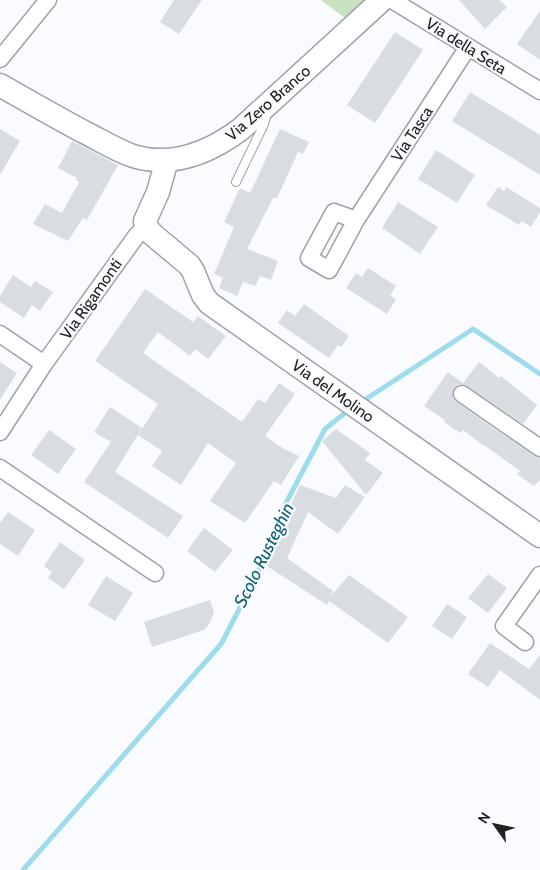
<svg xmlns="http://www.w3.org/2000/svg" width="540" height="870" viewBox="0 0 540 870" font-family="Cabin,sans-serif">
  <rect width="100%" height="100%" fill="#f9fbff"/>
  <path fill="#c8e2c0" d="M 321,0 L 371,0 L 349,21 Z"/>
  <g fill="none" stroke-linecap="round" stroke-linejoin="round">
    <path stroke="#9edbeb" stroke-width="5" d="M 360,403 L 473,329 L 540,374
      M 23,870 L 221,644 L 256,577 L 286,503 L 325,429 L 350,409"/>
  </g>
  <path fill="#d8dde2" d="M 174,0 L 202,0 L 179,34 L 160,22 Z
    M 459,0 L 499,0 L 507,7 L 485,29 Z
    M 540,11 L 540,60 L 517,44 Z
    M 395,32 L 423,50 L 375,123 L 347,105 Z
    M 470,92 L 540,135 L 540,175 L 452,121 Z
    M 0,129 L 20,141 L 0,175 Z
    M 280,129 L 309,142 L 303,154 L 298,152 L 277,198 L 273,198 L 247,249 L 278,261 L 271,280 L 260,276 L 255,286 L 243,282 L 237,296 L 219,288 L 223,278 L 214,274 L 234,227 L 224,222 L 240,188 L 250,193 Z
    M 72,141 L 118,165 L 87,220 L 83,218 L 68,241 L 33,224 L 45,204 L 62,213 L 79,182 L 76,180 L 77,178 L 58,168 Z
    M 436,150 L 475,175 L 457,203 L 418,179 Z
    M 498,187 L 504,191 L 506,187 L 540,208 L 540,212 L 531,227 L 522,221 L 519,225 L 486,205 Z
    M 398,202 L 438,227 L 420,254 L 382,228 Z
    M 368,268 L 396,286 L 390,296 L 396,299 L 387,314 L 346,288 L 356,273 L 362,277 Z
    M 13,275 L 31,287 L 35,281 L 53,292 L 40,311 L 32,305 L 24,318 L 0,302 L 0,296 Z
    M 145,289 L 193,322 L 198,316 L 226,336 L 208,359 L 195,349 L 190,356 L 158,332 L 143,353 L 242,422 L 258,399 L 265,403 L 279,383 L 295,394 L 265,436 L 287,451 L 287,450 L 299,456 L 281,485 L 274,481 L 245,523 L 210,501 L 236,463 L 208,443 L 181,485 L 152,466 L 162,451 L 138,435 L 158,404 L 95,361 Z
    M 304,304 L 349,336 L 341,347 L 338,345 L 329,358 L 278,323 L 287,310 L 295,316 Z
    M 0,362 L 17,373 L 0,400 Z
    M 479,362 L 499,378 L 501,376 L 537,405 L 523,424 L 467,386 L 462,384 L 457,385 L 454,389 L 453,398 L 456,402 L 534,456 L 540,458 L 540,480 L 534,486 L 517,474 L 520,471 L 484,445 L 484,446 L 463,430 L 460,433 L 444,422 L 445,420 L 424,406 L 448,372 L 463,383 Z
    M 110,407 L 142,428 L 115,472 L 183,516 L 168,538 L 84,482 L 111,442 L 94,432 Z
    M 336,429 L 370,453 L 365,460 L 383,473 L 366,495 L 322,441 Z
    M 49,430 L 76,449 L 58,474 L 31,455 Z
    M 300,485 L 336,498 L 345,485 L 365,497 L 338,534 L 308,512 L 287,558 L 333,591 L 331,596 L 349,575 L 408,617 L 388,643 L 329,601 L 327,605 L 264,564 Z
    M 8,512 L 35,530 L 18,556 L 0,544 L 0,523 Z
    M 204,528 L 233,550 L 215,572 L 187,551 Z
    M 60,542 L 85,560 L 64,589 L 48,578 L 52,572 L 44,566 Z
    M 488,574 L 507,588 L 488,613 L 468,598 Z
    M 106,576 L 133,593 L 115,621 L 88,605 Z
    M 210,600 L 214,612 L 210,623 L 204,630 L 152,647 L 144,622 Z
    M 447,604 L 467,617 L 452,639 L 432,626 Z
    M 490,643 L 529,669 L 540,655 L 540,700 L 500,670 L 488,687 L 468,674 Z"/>
  <g fill="none" stroke-linecap="round" stroke-linejoin="round">
    <defs>
      <path id="lane" d="M 236,182 L 264,124 L 266,116"/>
      <path id="street" d="M 392,0 L 540,91
        M 0,59 L 48,0
        M 356,220 L 334,212 L 309,258 L 329,270 L 356,220 L 468,47
        M 0,334 L 44,364
        M 462,394 L 540,448
        M 0,432 L 44,364 L 137,235 L 146,227
        M 0,468 L 155,573
        M 525,642 L 504,626 L 540,575"/>
      <path id="secondary" d="M 0,85 C 28,101 56,117 84,132 C 100,140 116,150 133,156 C 173,168 209,153 241,129 L 382,0
        M 165,160 L 165,167 L 158,192 L 145,221 L 146,227 L 152,234 L 189,265 L 193,271 L 203,295 L 209,303 L 540,536"/>
    </defs>
    <use href="#lane" stroke="#9ea2a8" stroke-width="10"/>
    <use href="#street" stroke="#9ea2a8" stroke-width="19"/>
    <use href="#secondary" stroke="#9ea2a8" stroke-width="25"/>
    <use href="#lane" stroke="#fff" stroke-width="8"/>
    <use href="#street" stroke="#fff" stroke-width="16"/>
    <use href="#secondary" stroke="#fff" stroke-width="22"/>
  </g>
  <g text-anchor="middle" dominant-baseline="central" stroke-width="4.5" stroke-linejoin="round" paint-order="stroke">
    <g font-size="16" fill="#202224" stroke="#f9fbff">
      <text transform="translate(466 46) rotate(32)">Via della Seta</text>
      <text transform="translate(268 103) rotate(-41)">Via Zero Branco</text>
      <text transform="translate(412 134) rotate(-57)">Via Tasca</text>
      <text transform="translate(91 299) rotate(-55)">Via Rigamonti</text>
      <text transform="translate(333 391) rotate(35)">Via del Molino</text>
    </g>
    <g font-size="18" font-style="italic" fill="#0b5f70" stroke="#f9fbff">
      <text transform="translate(264 555) rotate(-64)">Scolo Rusteghin</text>
    </g>
  </g>
  <g transform="translate(495 825) rotate(303)" stroke="#f9fbff" stroke-width="4" paint-order="stroke">
  <path d="M0-4L9 19L0 12L-9 19Z" fill="#202224"/>
  <text y="-8" font-size="14" font-weight="bold" text-anchor="middle" fill="#202224">N</text>
  </g>
</svg>
